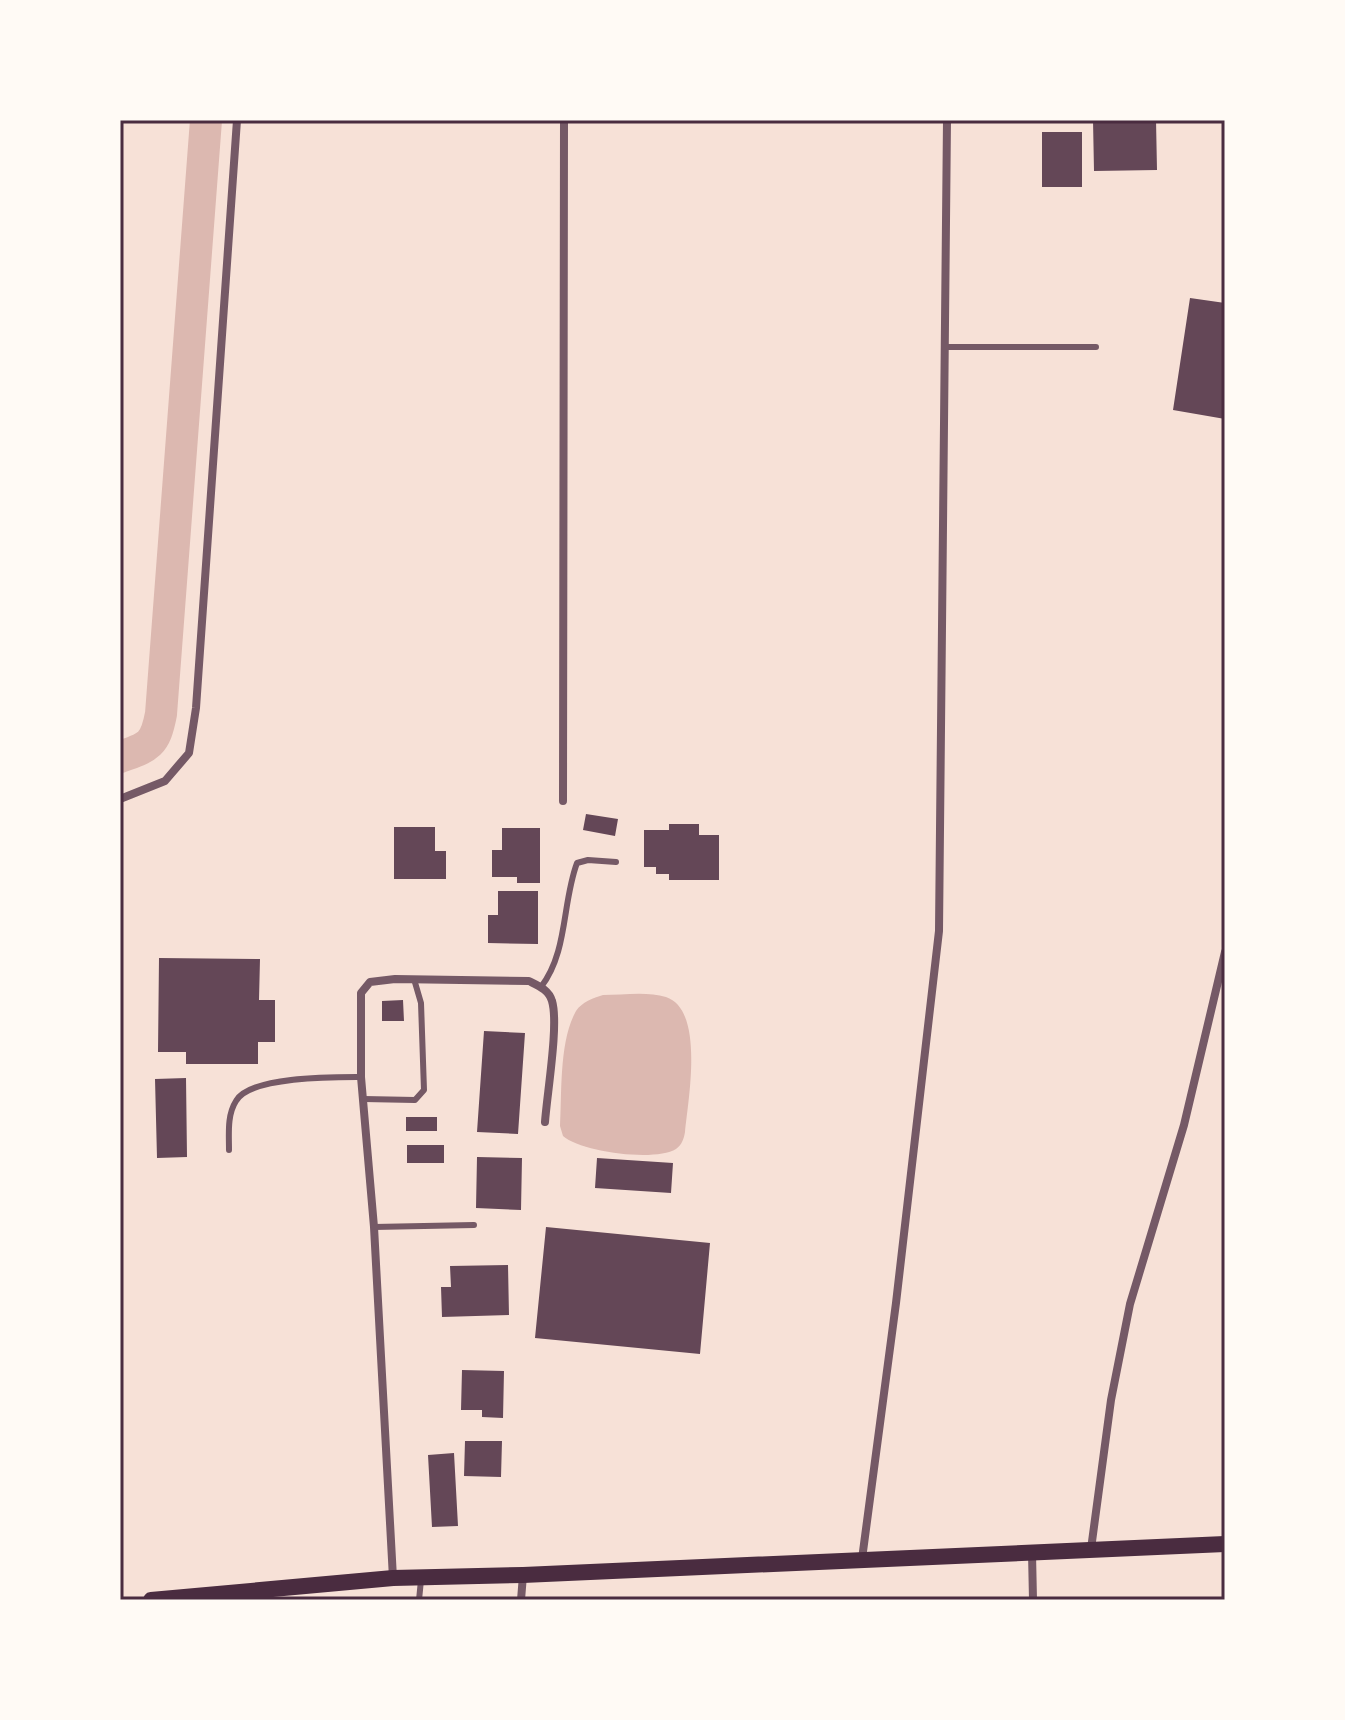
<svg xmlns="http://www.w3.org/2000/svg" width="1345" height="1720" viewBox="0 0 1345 1720" font-family="'Fira Sans',sans-serif">
  <rect width="100%" height="100%" fill="#f7e1d7"/>
  <path fill="#dcb8b0" d="M 603,995 C 622,995 647,991 666,997 C 705,1010 688,1100 685,1132 C 684,1138 682,1145 676,1149 C 655,1162 581,1152 563,1136 L 560,1126 C 562,1093 559,1041 576,1011 C 582,1002 593,998 603,995 Z"/>
  <g fill="none" stroke-linecap="round" stroke-linejoin="round">
    <path stroke="#dcb8b0" stroke-width="32" d="M 120,757 C 149,747 155,745 161,714 L 206,120"/>
  </g>
  <path fill="#644757" d="M 1093,120 L 1156,120 L 1157,170 L 1094,171 Z
    M 1042,132 L 1082,132 L 1082,187 L 1042,187 Z
    M 1190,298 L 1225,303 L 1225,419 L 1173,410 Z
    M 586,814 L 618,819 L 615,836 L 583,830 Z
    M 669,824 L 699,824 L 699,835 L 719,835 L 719,880 L 669,880 L 669,874 L 656,874 L 656,867 L 644,867 L 644,830 L 669,830 Z
    M 394,827 L 435,827 L 435,851 L 446,851 L 446,879 L 394,879 Z
    M 502,828 L 540,828 L 540,883 L 517,883 L 517,877 L 492,877 L 492,850 L 502,850 Z
    M 498,891 L 538,891 L 538,944 L 488,943 L 488,915 L 498,915 Z
    M 159,958 L 260,959 L 259,1000 L 275,1000 L 275,1042 L 258,1042 L 258,1064 L 186,1064 L 186,1052 L 158,1052 Z
    M 403,1000 L 404,1021 L 382,1021 L 382,1001 Z
    M 484,1031 L 525,1033 L 518,1134 L 477,1132 Z
    M 186,1078 L 187,1157 L 157,1158 L 155,1079 Z
    M 406,1117 L 437,1117 L 437,1131 L 406,1131 Z
    M 407,1145 L 444,1145 L 444,1163 L 407,1163 Z
    M 477,1157 L 522,1158 L 521,1210 L 476,1208 Z
    M 597,1158 L 673,1163 L 671,1193 L 595,1188 Z
    M 546,1227 L 710,1243 L 700,1354 L 535,1338 Z
    M 508,1265 L 509,1315 L 442,1317 L 441,1287 L 451,1287 L 450,1266 Z
    M 462,1370 L 504,1371 L 503,1418 L 482,1417 L 482,1410 L 461,1410 Z
    M 465,1441 L 502,1441 L 501,1477 L 464,1476 Z
    M 454,1453 L 458,1526 L 432,1527 L 428,1455 Z"/>
  <g fill="none" stroke-linecap="round" stroke-linejoin="round">
    <path stroke="#755966" stroke-width="6" d="M 945,347 L 1096,347
      M 541,987 C 568,952 562,903 577,863 L 588,860 L 616,862
      M 364,1099 L 415,1100 L 424,1090 L 421,1003 L 414,979
      M 229,1150 C 229,1134 227,1115 236,1101 C 250,1076 334,1077 361,1077
      M 374,1227 L 474,1225
      M 419,1600 L 421,1580"/>
    <path stroke="#755966" stroke-width="8" d="M 120,799 L 165,781 L 189,753 L 196,708 L 237,120
      M 563,801 L 564,120
      M 1091,1549 L 1111,1400 L 1130,1304 L 1184,1125 L 1225,952
      M 1032,1553 L 1033,1600
      M 862,1559 L 896,1303 L 939,931 L 947,120
      M 393,1578 L 374,1227 L 361,1077 L 361,993 L 370,982 L 395,979 L 529,981 C 539,986 549,990 552,1001 C 559,1024 547,1094 545,1122
      M 521,1600 L 523,1575"/>
    <path stroke="#4a2c40" stroke-width="16" d="M 151,1600 L 393,1578 L 523,1575 L 1225,1544"/>
  </g>
  <rect width="1345" height="1720" fill="none" stroke="#fffaf5" stroke-width="244"/>
  <rect x="122" y="122" width="1101" height="1476" fill="none" stroke="#4a2c40" stroke-width="3"/>
</svg>
